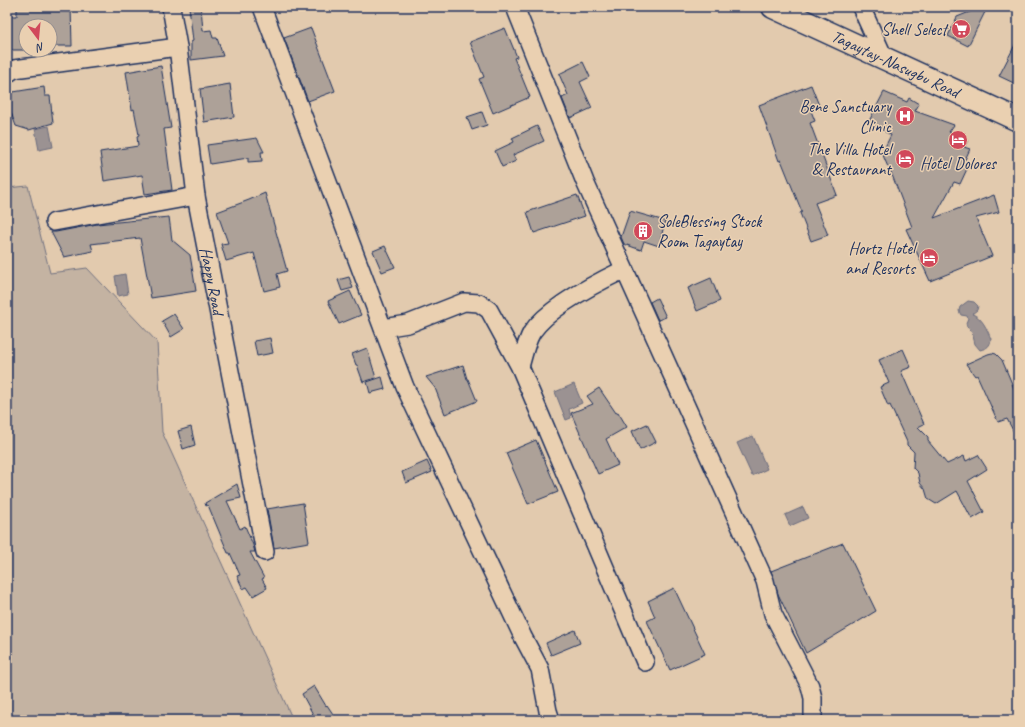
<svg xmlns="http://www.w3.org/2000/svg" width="1025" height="727" viewBox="0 0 1025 727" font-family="Caveat,sans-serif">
  <rect width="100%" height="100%" fill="#e2caae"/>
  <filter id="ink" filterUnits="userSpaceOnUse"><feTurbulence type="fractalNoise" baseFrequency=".025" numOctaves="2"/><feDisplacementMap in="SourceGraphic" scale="8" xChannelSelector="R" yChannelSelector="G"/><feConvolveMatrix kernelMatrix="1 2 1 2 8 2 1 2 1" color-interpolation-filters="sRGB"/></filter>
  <g filter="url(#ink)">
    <path fill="#c4b3a2" stroke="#707180" d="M 28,186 L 50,273 L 87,268 L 157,342 L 162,432 L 293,720 L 7,720 L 7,188 Z"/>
    <path fill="#9b9292" stroke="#686a7d" d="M 49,126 L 53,147 L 39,150 L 35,129 Z
      M 125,274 L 128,294 L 118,296 L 115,276 Z
      M 968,301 L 974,302 L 978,306 L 977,310 L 972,314 C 982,317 987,329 991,339 C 990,346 988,348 980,350 L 975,344 L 972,332 L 967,327 L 966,323 L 968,318 L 967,316 L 961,315 L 959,311 L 960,307 Z
      M 574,384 L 582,403 L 569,409 L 571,418 L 566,420 L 555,392 Z
      M 753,436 L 767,469 L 752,476 L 737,443 Z
      M 803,507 L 808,518 L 790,526 L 785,515 Z"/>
    <path fill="#ada198" stroke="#1b2f5e" d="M 71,7 L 72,46 L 50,46 L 50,26 L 26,26 L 26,50 L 7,50 L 7,16 L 17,16 L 17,8 Z
      M 189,7 L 201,7 L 203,31 L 211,30 L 213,38 L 217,38 L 223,56 L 191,60 L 191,42 L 193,41 Z
      M 977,9 L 985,12 L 968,46 L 948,36 L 957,17 Z
      M 311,28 L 335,91 L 308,101 L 284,38 Z
      M 505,28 L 517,57 L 514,58 L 530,97 L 493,113 L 479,79 L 484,77 L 470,42 Z
      M 1018,39 L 1018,85 L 999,76 Z
      M 583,62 L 590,77 L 580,82 L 592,108 L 570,118 L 562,98 L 568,95 L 559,74 Z
      M 161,66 L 171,128 L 164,129 L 172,190 L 145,194 L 142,175 L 104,181 L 100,152 L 138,146 L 137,136 L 139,135 L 134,109 L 132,110 L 126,72 Z
      M 230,84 L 234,117 L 204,122 L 200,89 Z
      M 811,85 L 820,108 L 811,111 L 815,121 L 810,123 L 837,195 L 815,203 L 828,235 L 811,241 L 800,213 L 802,212 L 781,160 L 779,161 L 759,105 Z
      M 44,87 L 45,96 L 50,96 L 53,123 L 29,130 L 16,126 L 10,110 L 7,111 L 7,93 Z
      M 884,92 L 907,102 L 909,98 L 919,104 L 915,111 L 954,125 L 949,132 L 968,140 L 964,147 L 970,149 L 962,166 L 967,169 L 960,184 L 954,182 L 934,218 L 994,195 L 999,212 L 976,218 L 992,256 L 930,281 L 906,229 L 912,227 L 889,167 L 888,167 L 882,153 L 891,135 L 868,123 Z
      M 482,112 L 487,125 L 472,130 L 467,117 Z
      M 537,126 L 544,141 L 513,155 L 516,161 L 502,167 L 495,151 L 514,142 L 512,138 Z
      M 257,138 L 264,152 L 261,152 L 262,161 L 248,162 L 248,158 L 210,164 L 207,145 Z
      M 265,193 L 287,271 L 277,274 L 280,287 L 264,291 L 254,253 L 226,261 L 221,244 L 228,243 L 217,212 L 249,200 Z
      M 577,195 L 585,216 L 534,233 L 527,212 Z
      M 630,211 L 665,221 L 659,246 L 644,241 L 641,250 L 624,244 L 621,237 Z
      M 169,217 L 172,240 L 190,255 L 196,291 L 151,298 L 140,238 L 91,244 L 93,251 L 64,257 L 51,232 L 56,232 L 97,224 Z
      M 385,246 L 395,267 L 382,272 L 373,251 Z
      M 349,277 L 353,288 L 342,291 L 338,280 Z
      M 711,278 L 720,301 L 697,311 L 688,288 Z
      M 350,291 L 361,315 L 339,324 L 328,301 Z
      M 657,298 L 666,317 L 658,320 L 650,302 Z
      M 174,314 L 184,329 L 171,337 L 162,321 Z
      M 270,338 L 273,353 L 257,356 L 254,341 Z
      M 367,348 L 376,378 L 363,382 L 357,365 L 356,365 L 352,354 Z
      M 903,349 L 911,367 L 901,371 L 924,424 L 918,427 L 928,437 L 928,441 L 947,464 L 964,456 L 966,461 L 978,455 L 987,469 L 968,481 L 984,512 L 972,519 L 957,491 L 936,504 L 928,499 L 925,489 L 920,483 L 918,473 L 913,468 L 914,452 L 907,445 L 907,442 L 890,405 L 888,406 L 880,387 L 889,383 L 879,360 Z
      M 992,353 L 996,354 L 1002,360 L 1018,398 L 1018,440 L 1007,419 L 998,422 L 977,375 L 975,376 L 966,364 L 988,354 Z
      M 463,365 L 467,379 L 468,379 L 477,401 L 445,414 L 435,388 L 426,377 Z
      M 382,377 L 385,389 L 370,393 L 367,382 Z
      M 599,388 L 616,413 L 618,412 L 627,427 L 606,439 L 618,465 L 598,474 L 571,413 L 593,404 L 587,396 Z
      M 647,424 L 656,442 L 640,450 L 632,431 Z
      M 191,427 L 195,445 L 183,449 L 178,431 Z
      M 536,440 L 558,492 L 528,504 L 506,453 Z
      M 427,461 L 432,472 L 406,483 L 402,472 Z
      M 237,484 L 241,498 L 227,501 L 240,529 L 245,526 L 253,545 L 255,552 L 250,552 L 264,578 L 262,579 L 267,588 L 253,596 L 247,587 L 243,589 L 237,576 L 240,575 L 230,553 L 228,553 L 208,505 L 206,506 L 205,503 Z
      M 303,503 L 309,542 L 274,548 L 267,509 Z
      M 843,543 L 876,611 L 806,653 L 778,594 L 771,571 Z
      M 674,588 L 705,654 L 670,670 L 647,621 L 655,617 L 648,601 Z
      M 575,630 L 580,643 L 551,655 L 546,643 Z
      M 314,686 L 326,706 L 327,705 L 337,720 L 316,720 L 302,694 Z"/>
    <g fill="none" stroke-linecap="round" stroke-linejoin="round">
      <defs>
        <g id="street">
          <path id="s1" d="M 171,7 L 178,47 L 196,196 L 265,552"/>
          <path d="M 262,7 L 405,387 L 523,637 L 540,669 L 548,711 L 551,720"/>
          <path d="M 515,7 L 585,182 L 765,581 L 773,614 L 810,686 L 813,698 L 813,720"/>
          <path d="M 861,7 L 885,60"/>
          <path d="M 7,74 L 14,69 L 178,47"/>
          <path d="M 54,222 L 196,196"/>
          <path d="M 383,328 L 408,324 L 464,302 L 479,303 L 489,310 L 520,367 L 645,662"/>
          <path d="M 520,367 C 523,356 526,342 532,332 C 549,307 596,283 623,270"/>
        </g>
        <g id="primary">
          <path id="s2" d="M 773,7 L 1018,120"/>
        </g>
      </defs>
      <use href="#street" stroke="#1b2f5e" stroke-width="20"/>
      <use href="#primary" stroke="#1b2f5e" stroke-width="25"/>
      <use href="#street" stroke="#ead0b1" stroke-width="17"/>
      <use href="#primary" stroke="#ead0b1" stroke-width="22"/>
    </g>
  </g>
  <defs>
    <symbol id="supermarket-disc" viewBox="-11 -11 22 22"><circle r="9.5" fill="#d1495b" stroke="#ead0b1"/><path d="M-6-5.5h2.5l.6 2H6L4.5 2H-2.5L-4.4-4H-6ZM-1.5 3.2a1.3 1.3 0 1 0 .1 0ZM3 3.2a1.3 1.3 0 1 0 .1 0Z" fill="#fff"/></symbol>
    <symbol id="hospital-disc" viewBox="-11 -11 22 22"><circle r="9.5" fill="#d1495b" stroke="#ead0b1"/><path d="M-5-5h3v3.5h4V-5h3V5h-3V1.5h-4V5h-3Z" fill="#fff"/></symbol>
    <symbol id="hotel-disc" viewBox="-11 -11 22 22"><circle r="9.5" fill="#d1495b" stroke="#ead0b1"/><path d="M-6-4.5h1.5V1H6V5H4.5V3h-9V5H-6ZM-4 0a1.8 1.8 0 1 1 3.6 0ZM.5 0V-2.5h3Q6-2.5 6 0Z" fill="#fff"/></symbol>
    <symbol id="building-disc" viewBox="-11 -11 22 22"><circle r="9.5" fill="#d1495b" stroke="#ead0b1"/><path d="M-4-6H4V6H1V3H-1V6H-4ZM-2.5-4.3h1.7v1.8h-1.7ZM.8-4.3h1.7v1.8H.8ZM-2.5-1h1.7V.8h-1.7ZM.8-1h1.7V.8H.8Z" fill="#fff"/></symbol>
  </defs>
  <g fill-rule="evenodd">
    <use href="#supermarket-disc" x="950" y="18" width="22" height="22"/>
    <use href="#hospital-disc" x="894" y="105" width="22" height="22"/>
    <use href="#hotel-disc" x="947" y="129" width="22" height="22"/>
    <use href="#hotel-disc" x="894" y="148" width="22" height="22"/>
    <use href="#building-disc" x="632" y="220" width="22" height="22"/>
    <use href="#hotel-disc" x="918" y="247" width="22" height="22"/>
  </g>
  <g text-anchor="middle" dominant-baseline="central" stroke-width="3" stroke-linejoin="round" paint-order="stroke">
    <g font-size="17" fill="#1b2f5e" stroke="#ead0b1" text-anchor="end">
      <text x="947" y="29">Shell Select</text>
      <text x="891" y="106">Bene Sanctuary<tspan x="891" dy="20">Clinic</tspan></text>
      <text x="891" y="149">The Villa Hotel<tspan x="891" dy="20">&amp; Restaurant</tspan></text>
      <text x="958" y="163" text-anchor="middle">Hotel Dolores</text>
      <text x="657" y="221" text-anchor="start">SoleBlessing Stock<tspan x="657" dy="20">Room Tagaytay</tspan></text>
      <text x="915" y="248">Hortz Hotel<tspan x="915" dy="20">and Resorts</tspan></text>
    </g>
    <g font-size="17" fill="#1b2f5e" stroke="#ead0b1">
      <text stroke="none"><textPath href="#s2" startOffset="135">Tagaytay-Nasugbu Road</textPath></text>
      <text stroke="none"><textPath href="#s1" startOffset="277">Happy Road</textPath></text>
    </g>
  </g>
  <rect width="1025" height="727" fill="none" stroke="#ead0b1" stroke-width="24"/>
  <rect x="12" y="12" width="1001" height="703" fill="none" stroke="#1b2f5e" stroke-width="1.5" filter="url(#ink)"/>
  <g transform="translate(38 38) rotate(164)"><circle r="19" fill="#ead0b1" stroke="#979090"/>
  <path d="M0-3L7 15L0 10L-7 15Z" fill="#d1495b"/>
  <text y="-6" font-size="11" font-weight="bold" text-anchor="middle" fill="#1b2f5e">N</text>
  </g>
</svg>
